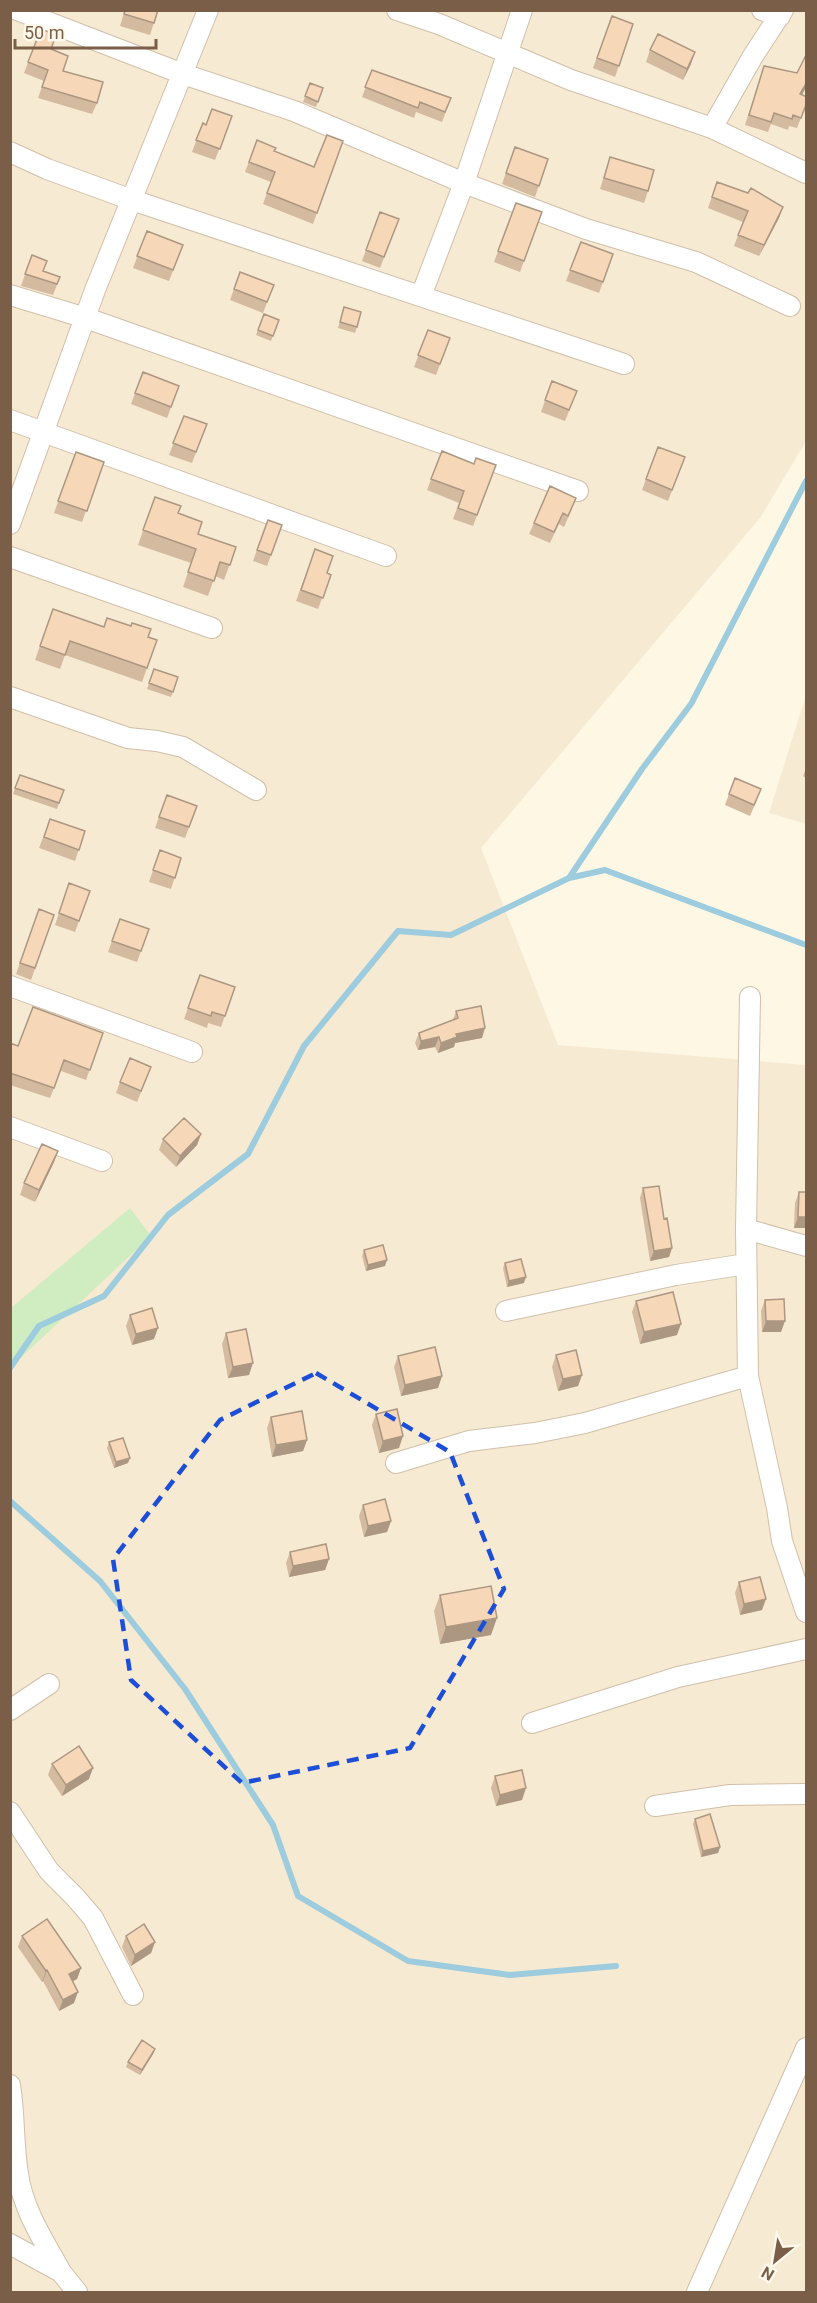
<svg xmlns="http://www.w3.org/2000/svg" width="817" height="2303" viewBox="0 0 817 2303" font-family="Roboto,sans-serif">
  <rect width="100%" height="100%" fill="#fef7e4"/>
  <path fill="#f7ead2" d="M 11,11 L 806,11 L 806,441 L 760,518 L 481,848 L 558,1045 L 806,1065 L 806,2292 L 11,2292 Z
    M 806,695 L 806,824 L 769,813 Z"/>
  <path fill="#cfedc1" d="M 130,1208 L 151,1236 L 11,1367 L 11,1308 Z"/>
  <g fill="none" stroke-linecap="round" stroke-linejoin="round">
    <path stroke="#9cccdd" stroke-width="6" d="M 569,878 L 642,769 L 691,704 L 806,481
      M 10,1368 L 39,1326 L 104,1296 L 168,1215 L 248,1154 L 304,1046 L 398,931 L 451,935 L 569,878 L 605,870 L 806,945
      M 10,1501 L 100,1581 L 185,1689 L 273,1825 L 298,1896 L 408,1961 L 510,1975 L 616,1966"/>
    <defs>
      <path id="street" d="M 17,10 L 183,74 L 294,111 L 464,183 L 586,229 L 696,262 L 790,306
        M 397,10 L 439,24 L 571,80 L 712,128 L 806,173
        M 762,10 L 780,16
        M 712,128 L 753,56 L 783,10
        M 10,152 L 47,169 L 132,200 L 624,364
        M 10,295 L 86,318 L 578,491
        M 421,296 L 464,183 L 522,10
        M 10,420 L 386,556
        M 10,524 L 95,290 L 208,10
        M 10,557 L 212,628
        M 10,697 L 128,738 L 157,741 L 183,747 L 256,790
        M 10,986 L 192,1052
        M 750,997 L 746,1229 L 748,1376 L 777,1508 L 782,1541 L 806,1612
        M 10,1127 L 102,1161
        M 746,1229 L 806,1246
        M 506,1311 L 676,1275 L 746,1264
        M 396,1463 L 469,1441 L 535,1433 L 585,1423 L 748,1376
        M 10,1710 L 49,1684
        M 532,1723 L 678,1677 L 806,1649
        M 655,1806 L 730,1795 L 806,1794
        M 10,1812 L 49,1871 L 75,1897 L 93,1918 L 133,1995
        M 10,2085 C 15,2115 13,2144 18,2174 C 23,2210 44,2241 61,2272
        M 10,2244 L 61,2272 L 77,2292
        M 697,2292 L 806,2048"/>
    </defs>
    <use href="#street" stroke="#d1bfa9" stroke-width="22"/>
    <use href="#street" stroke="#fff" stroke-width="20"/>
  </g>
  <path fill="#d4ba9f" d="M 125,10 L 158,10 L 150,35 L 120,26 Z
    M 612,16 L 633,24 L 615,77 L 593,68 Z
    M 41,29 L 51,49 L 63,71 L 97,103 L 92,114 L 38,98 L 44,81 L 24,73 Z
    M 650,50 L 691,64 L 683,80 L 646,62 Z
    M 764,66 L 801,95 L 807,102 L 797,128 L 789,126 L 788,130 L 771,124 L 768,132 L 745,125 Z
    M 372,70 L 451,98 L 442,122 L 416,112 L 414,118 L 362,97 Z
    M 310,83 L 323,88 L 316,107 L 303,102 Z
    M 232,116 L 215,160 L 192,152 L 203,123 L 206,125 Z
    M 257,140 L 274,151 L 314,167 L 343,141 L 313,224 L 263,204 L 271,182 L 245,172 Z
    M 515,147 L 548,159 L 535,197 L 502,184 Z
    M 610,157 L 648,191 L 644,203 L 600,189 Z
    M 717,182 L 783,207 L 779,218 L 759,256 L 734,246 L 743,222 L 708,208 Z
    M 516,203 L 542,212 L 520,272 L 494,262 Z
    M 380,212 L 399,219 L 380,268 L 362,261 Z
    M 147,231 L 183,245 L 169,281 L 133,268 Z
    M 581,242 L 613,254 L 599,293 L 566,281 Z
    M 32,255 L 44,271 L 60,277 L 53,295 L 21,286 Z
    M 240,272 L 274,285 L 263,313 L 230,300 Z
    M 344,307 L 357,327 L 355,333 L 338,328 Z
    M 264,314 L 279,320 L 271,341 L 256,335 Z
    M 428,330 L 450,338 L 436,375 L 414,367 Z
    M 143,372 L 179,386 L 167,418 L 131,404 Z
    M 552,381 L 577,391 L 565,421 L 541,412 Z
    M 184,416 L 207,424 L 192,463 L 169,455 Z
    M 658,447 L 685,457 L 668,501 L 642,490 Z
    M 442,451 L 474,464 L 496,465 L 473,526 L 453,519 L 459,503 L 427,490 Z
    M 76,452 L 104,462 L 82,522 L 54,513 Z
    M 155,497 L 178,513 L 198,534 L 236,547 L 224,580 L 215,576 L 208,596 L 183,587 L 191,563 L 138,545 Z
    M 572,509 L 564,527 L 559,524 L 550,543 L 529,534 L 534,523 Z
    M 268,520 L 282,525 L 267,566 L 253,561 Z
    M 315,549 L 327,573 L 331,575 L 318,609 L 296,601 Z
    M 53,609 L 104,627 L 131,626 L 148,637 L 157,640 L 142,682 L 65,655 L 60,669 L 35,660 Z
    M 154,669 L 178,677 L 171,697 L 147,689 Z
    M 807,766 L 807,779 L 803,776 Z
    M 20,775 L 64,790 L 57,809 L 13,794 Z
    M 729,794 L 757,800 L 750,816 L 725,805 Z
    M 167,795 L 197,806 L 185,838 L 155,828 Z
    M 50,819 L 85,831 L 75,861 L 39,848 Z
    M 160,850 L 181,858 L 171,889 L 149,882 Z
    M 69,883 L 90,891 L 75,932 L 55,925 Z
    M 39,909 L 54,915 L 31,980 L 16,974 Z
    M 120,919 L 149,929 L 137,962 L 108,952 Z
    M 200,975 L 235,987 L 221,1027 L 208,1023 L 207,1028 L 184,1019 Z
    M 456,1011 L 482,1038 L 455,1043 L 454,1047 L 438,1053 L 435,1047 L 418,1050 L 415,1043 L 419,1033 L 453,1020 Z
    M 103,1033 L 86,1080 L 61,1071 L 50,1098 L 10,1085 L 10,1043 L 18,1046 Z
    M 147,1078 L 137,1102 L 116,1093 L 120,1082 Z
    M 201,1134 L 197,1145 L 176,1167 L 159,1150 L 163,1139 Z
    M 58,1151 L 54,1162 L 35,1202 L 20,1195 L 24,1183 Z
    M 643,1188 L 664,1219 L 672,1248 L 669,1257 L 650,1261 L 640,1198 Z
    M 799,1192 L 807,1228 L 794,1228 L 795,1203 Z
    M 364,1250 L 385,1266 L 366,1271 L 362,1256 Z
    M 505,1263 L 524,1283 L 507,1287 L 503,1268 Z
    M 765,1300 L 781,1332 L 762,1332 L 761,1311 Z
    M 636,1301 L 677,1335 L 640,1344 L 632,1312 Z
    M 130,1315 L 154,1339 L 132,1345 L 126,1326 Z
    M 226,1333 L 249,1375 L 228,1378 L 222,1344 Z
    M 556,1355 L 582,1375 L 578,1386 L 558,1391 L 552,1367 Z
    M 398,1356 L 442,1376 L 438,1388 L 401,1396 L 394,1367 Z
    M 376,1414 L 399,1448 L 379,1453 L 372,1425 Z
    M 271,1417 L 307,1440 L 303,1451 L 272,1457 L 267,1428 Z
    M 109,1442 L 128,1463 L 114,1468 L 107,1448 Z
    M 363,1505 L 391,1521 L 387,1532 L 364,1537 L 359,1516 Z
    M 290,1552 L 329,1559 L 325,1570 L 289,1577 L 286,1563 Z
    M 739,1582 L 762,1610 L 740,1615 L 735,1593 Z
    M 440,1595 L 491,1635 L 440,1644 L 434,1611 Z
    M 52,1764 L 89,1779 L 62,1796 L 48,1775 Z
    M 495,1776 L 522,1800 L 496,1806 L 491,1788 Z
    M 695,1819 L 720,1847 L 718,1853 L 701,1857 L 693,1824 Z
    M 22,1936 L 81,1968 L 77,1979 L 73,1981 L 74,2003 L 59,2011 L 43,1981 L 42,1982 L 18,1947 Z
    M 126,1936 L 155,1942 L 151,1953 L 131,1966 L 122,1947 Z
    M 155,2049 L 153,2054 L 140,2075 L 126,2067 L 128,2062 Z"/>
  <path fill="#ac9782" d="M 695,52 L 691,64 L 683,80 L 687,69 Z
    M 807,82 L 807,86 L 796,105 L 800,94 Z
    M 783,207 L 779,218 L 759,256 L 764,245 Z
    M 485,1028 L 482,1038 L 455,1043 L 454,1047 L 438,1053 L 441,1043 L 456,1034 Z
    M 439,1037 L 435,1047 L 418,1050 L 421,1041 Z
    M 201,1134 L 197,1145 L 176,1167 L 180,1156 Z
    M 58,1151 L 54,1162 L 35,1202 L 39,1190 Z
    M 798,1217 L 807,1217 L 807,1228 L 794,1228 Z
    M 672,1248 L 669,1257 L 650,1261 L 654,1251 Z
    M 387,1260 L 385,1266 L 366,1271 L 368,1265 Z
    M 526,1277 L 524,1283 L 507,1287 L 509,1281 Z
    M 766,1321 L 785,1321 L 781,1332 L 762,1332 Z
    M 681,1324 L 677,1335 L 640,1344 L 644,1332 Z
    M 158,1328 L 154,1339 L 132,1345 L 136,1334 Z
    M 253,1363 L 249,1375 L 228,1378 L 233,1367 Z
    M 582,1375 L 578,1386 L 558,1391 L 563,1379 Z
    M 442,1376 L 438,1388 L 401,1396 L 405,1385 Z
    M 403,1436 L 399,1448 L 379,1453 L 383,1441 Z
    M 307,1440 L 303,1451 L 272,1457 L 276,1445 Z
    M 130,1458 L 128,1463 L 114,1468 L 116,1462 Z
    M 391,1521 L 387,1532 L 364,1537 L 368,1526 Z
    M 329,1559 L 325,1570 L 289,1577 L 293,1566 Z
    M 766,1599 L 762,1610 L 740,1615 L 744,1604 Z
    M 497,1618 L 491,1635 L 440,1644 L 446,1627 Z
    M 93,1768 L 89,1779 L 62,1796 L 66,1785 Z
    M 526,1788 L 522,1800 L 496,1806 L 500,1795 Z
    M 720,1847 L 718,1853 L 701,1857 L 703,1851 Z
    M 155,1942 L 151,1953 L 131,1966 L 135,1955 Z
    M 81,1968 L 77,1979 L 65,1985 L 69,1974 Z
    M 47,1970 L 43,1981 L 42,1982 L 46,1971 Z
    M 78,1992 L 74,2003 L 59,2011 L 63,2000 Z
    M 155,2049 L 153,2054 L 140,2075 L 142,2070 Z"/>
  <path fill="#f6d8b9" stroke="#ac9782" stroke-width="1.5" d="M 125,10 L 158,10 L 154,23 L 124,14 Z
    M 612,16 L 633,24 L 619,66 L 597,58 Z
    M 41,29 L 56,35 L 51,49 L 68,56 L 63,71 L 103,82 L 97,103 L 42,87 L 48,70 L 28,62 Z
    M 658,34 L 695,52 L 687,69 L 650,50 Z
    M 807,53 L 807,82 L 800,94 L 807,97 L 807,102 L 801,118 L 793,115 L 792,119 L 774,113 L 771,122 L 749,115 L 764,66 L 797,73 Z
    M 372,70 L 451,98 L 445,112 L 420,102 L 418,108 L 365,87 Z
    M 310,83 L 323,88 L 318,102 L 305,96 Z
    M 212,109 L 232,116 L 220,149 L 196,140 L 203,123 L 206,125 Z
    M 327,135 L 343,141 L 317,213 L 267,193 L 275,172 L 249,162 L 257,140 L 276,148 L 274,151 L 314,167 Z
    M 515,147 L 548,159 L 539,186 L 506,173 Z
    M 610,157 L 654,170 L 648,191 L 604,178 Z
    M 717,182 L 748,193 L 751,188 L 783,207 L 764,245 L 738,235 L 748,211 L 712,197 Z
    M 516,203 L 542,212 L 524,261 L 498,251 Z
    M 380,212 L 399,219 L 384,257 L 366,250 Z
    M 147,231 L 183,245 L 173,270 L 137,256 Z
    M 581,242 L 613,254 L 603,282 L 570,270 Z
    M 32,255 L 47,261 L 43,271 L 60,277 L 57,284 L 25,274 Z
    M 240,272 L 274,285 L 267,302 L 234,289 Z
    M 344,307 L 361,312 L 357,327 L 340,322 Z
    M 264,314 L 279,320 L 273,336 L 258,330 Z
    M 428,330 L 450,338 L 440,364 L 418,355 Z
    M 143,372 L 179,386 L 171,407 L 135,393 Z
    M 552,381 L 577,391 L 569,410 L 545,400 Z
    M 184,416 L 207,424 L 196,452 L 173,443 Z
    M 658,447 L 685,457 L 672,490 L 646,479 Z
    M 442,451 L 474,464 L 476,458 L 496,465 L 477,515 L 458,508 L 464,491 L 431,479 Z
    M 76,452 L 104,462 L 87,511 L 58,501 Z
    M 550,486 L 576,498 L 568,516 L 563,513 L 554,532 L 534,523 Z
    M 155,497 L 181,506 L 178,513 L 202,522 L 198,534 L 236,547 L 230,565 L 220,562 L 214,581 L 188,572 L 196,549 L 143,530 Z
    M 268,520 L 282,525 L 271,555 L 257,550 Z
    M 315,549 L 333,556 L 327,573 L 331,575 L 323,598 L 301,590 Z
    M 53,609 L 104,627 L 107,618 L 131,626 L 132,623 L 151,629 L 148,637 L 157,640 L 147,668 L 70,641 L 65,655 L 40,646 Z
    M 154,669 L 178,677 L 173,692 L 149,683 Z
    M 20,775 L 64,790 L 59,803 L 15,788 Z
    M 735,778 L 761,789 L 754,805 L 729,794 Z
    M 167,795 L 197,806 L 189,827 L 159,817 Z
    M 50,819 L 85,831 L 79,850 L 44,837 Z
    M 160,850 L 181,858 L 175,878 L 153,870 Z
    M 69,883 L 90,891 L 79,921 L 59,913 Z
    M 39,909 L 54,915 L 35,968 L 20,963 Z
    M 120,919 L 149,929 L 141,951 L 112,941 Z
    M 200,975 L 235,987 L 225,1016 L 212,1012 L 211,1016 L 188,1008 Z
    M 481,1006 L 485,1028 L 456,1034 L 457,1037 L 441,1043 L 439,1037 L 421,1041 L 419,1033 L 458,1018 L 456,1011 Z
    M 33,1007 L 103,1033 L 90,1070 L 64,1060 L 54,1088 L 10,1073 L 10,1043 L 18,1046 Z
    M 130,1058 L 151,1067 L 141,1091 L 120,1082 Z
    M 184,1118 L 201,1134 L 180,1156 L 163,1139 Z
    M 42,1144 L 58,1151 L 39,1190 L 24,1183 Z
    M 659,1186 L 664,1219 L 667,1218 L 672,1248 L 654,1251 L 643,1188 Z
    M 799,1192 L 807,1192 L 807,1217 L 798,1217 Z
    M 383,1245 L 387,1260 L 368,1265 L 364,1250 Z
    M 521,1259 L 526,1277 L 509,1281 L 505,1263 Z
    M 673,1292 L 681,1324 L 644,1332 L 636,1301 Z
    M 784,1299 L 785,1321 L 766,1321 L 765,1300 Z
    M 152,1308 L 158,1328 L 136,1334 L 130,1315 Z
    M 246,1329 L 253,1363 L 233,1367 L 226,1333 Z
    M 435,1347 L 442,1376 L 405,1385 L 398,1356 Z
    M 576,1350 L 582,1375 L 563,1379 L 556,1355 Z
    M 397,1409 L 403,1436 L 383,1441 L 376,1414 Z
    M 302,1411 L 307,1440 L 276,1445 L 271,1417 Z
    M 123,1438 L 130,1458 L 116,1462 L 109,1442 Z
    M 385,1499 L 391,1521 L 368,1526 L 363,1505 Z
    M 326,1544 L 329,1559 L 293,1566 L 290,1552 Z
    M 760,1577 L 766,1599 L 744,1604 L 739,1582 Z
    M 491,1586 L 497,1618 L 446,1627 L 440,1595 Z
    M 79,1746 L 93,1768 L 66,1785 L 52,1764 Z
    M 522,1770 L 526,1788 L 500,1795 L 495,1776 Z
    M 710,1814 L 720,1847 L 703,1851 L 695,1819 Z
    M 47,1919 L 81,1968 L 69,1974 L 78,1992 L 63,2000 L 47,1970 L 46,1971 L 22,1936 Z
    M 144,1924 L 155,1942 L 135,1955 L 126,1936 Z
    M 142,2040 L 155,2049 L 142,2070 L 128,2062 Z"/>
  <path fill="none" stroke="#1d4ed8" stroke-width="4.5" stroke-dasharray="12 8" stroke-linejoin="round" d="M 316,1373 L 450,1452 L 504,1589 L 410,1748 L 242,1783 L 131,1680 L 113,1559 L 220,1420 Z"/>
  <rect width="817" height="2303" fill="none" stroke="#7a5e47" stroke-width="24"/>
  <g transform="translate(775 2261) rotate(210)" stroke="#fffaed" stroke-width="4.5" paint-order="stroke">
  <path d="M0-4.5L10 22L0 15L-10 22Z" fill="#7a5e47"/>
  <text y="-9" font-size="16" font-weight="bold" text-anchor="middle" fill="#7a5e47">N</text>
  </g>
  <path d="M15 39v9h141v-9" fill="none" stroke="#7a5e47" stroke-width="3"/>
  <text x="24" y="39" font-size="18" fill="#7a5e47" stroke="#fffaed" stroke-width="4.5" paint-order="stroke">50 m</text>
</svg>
